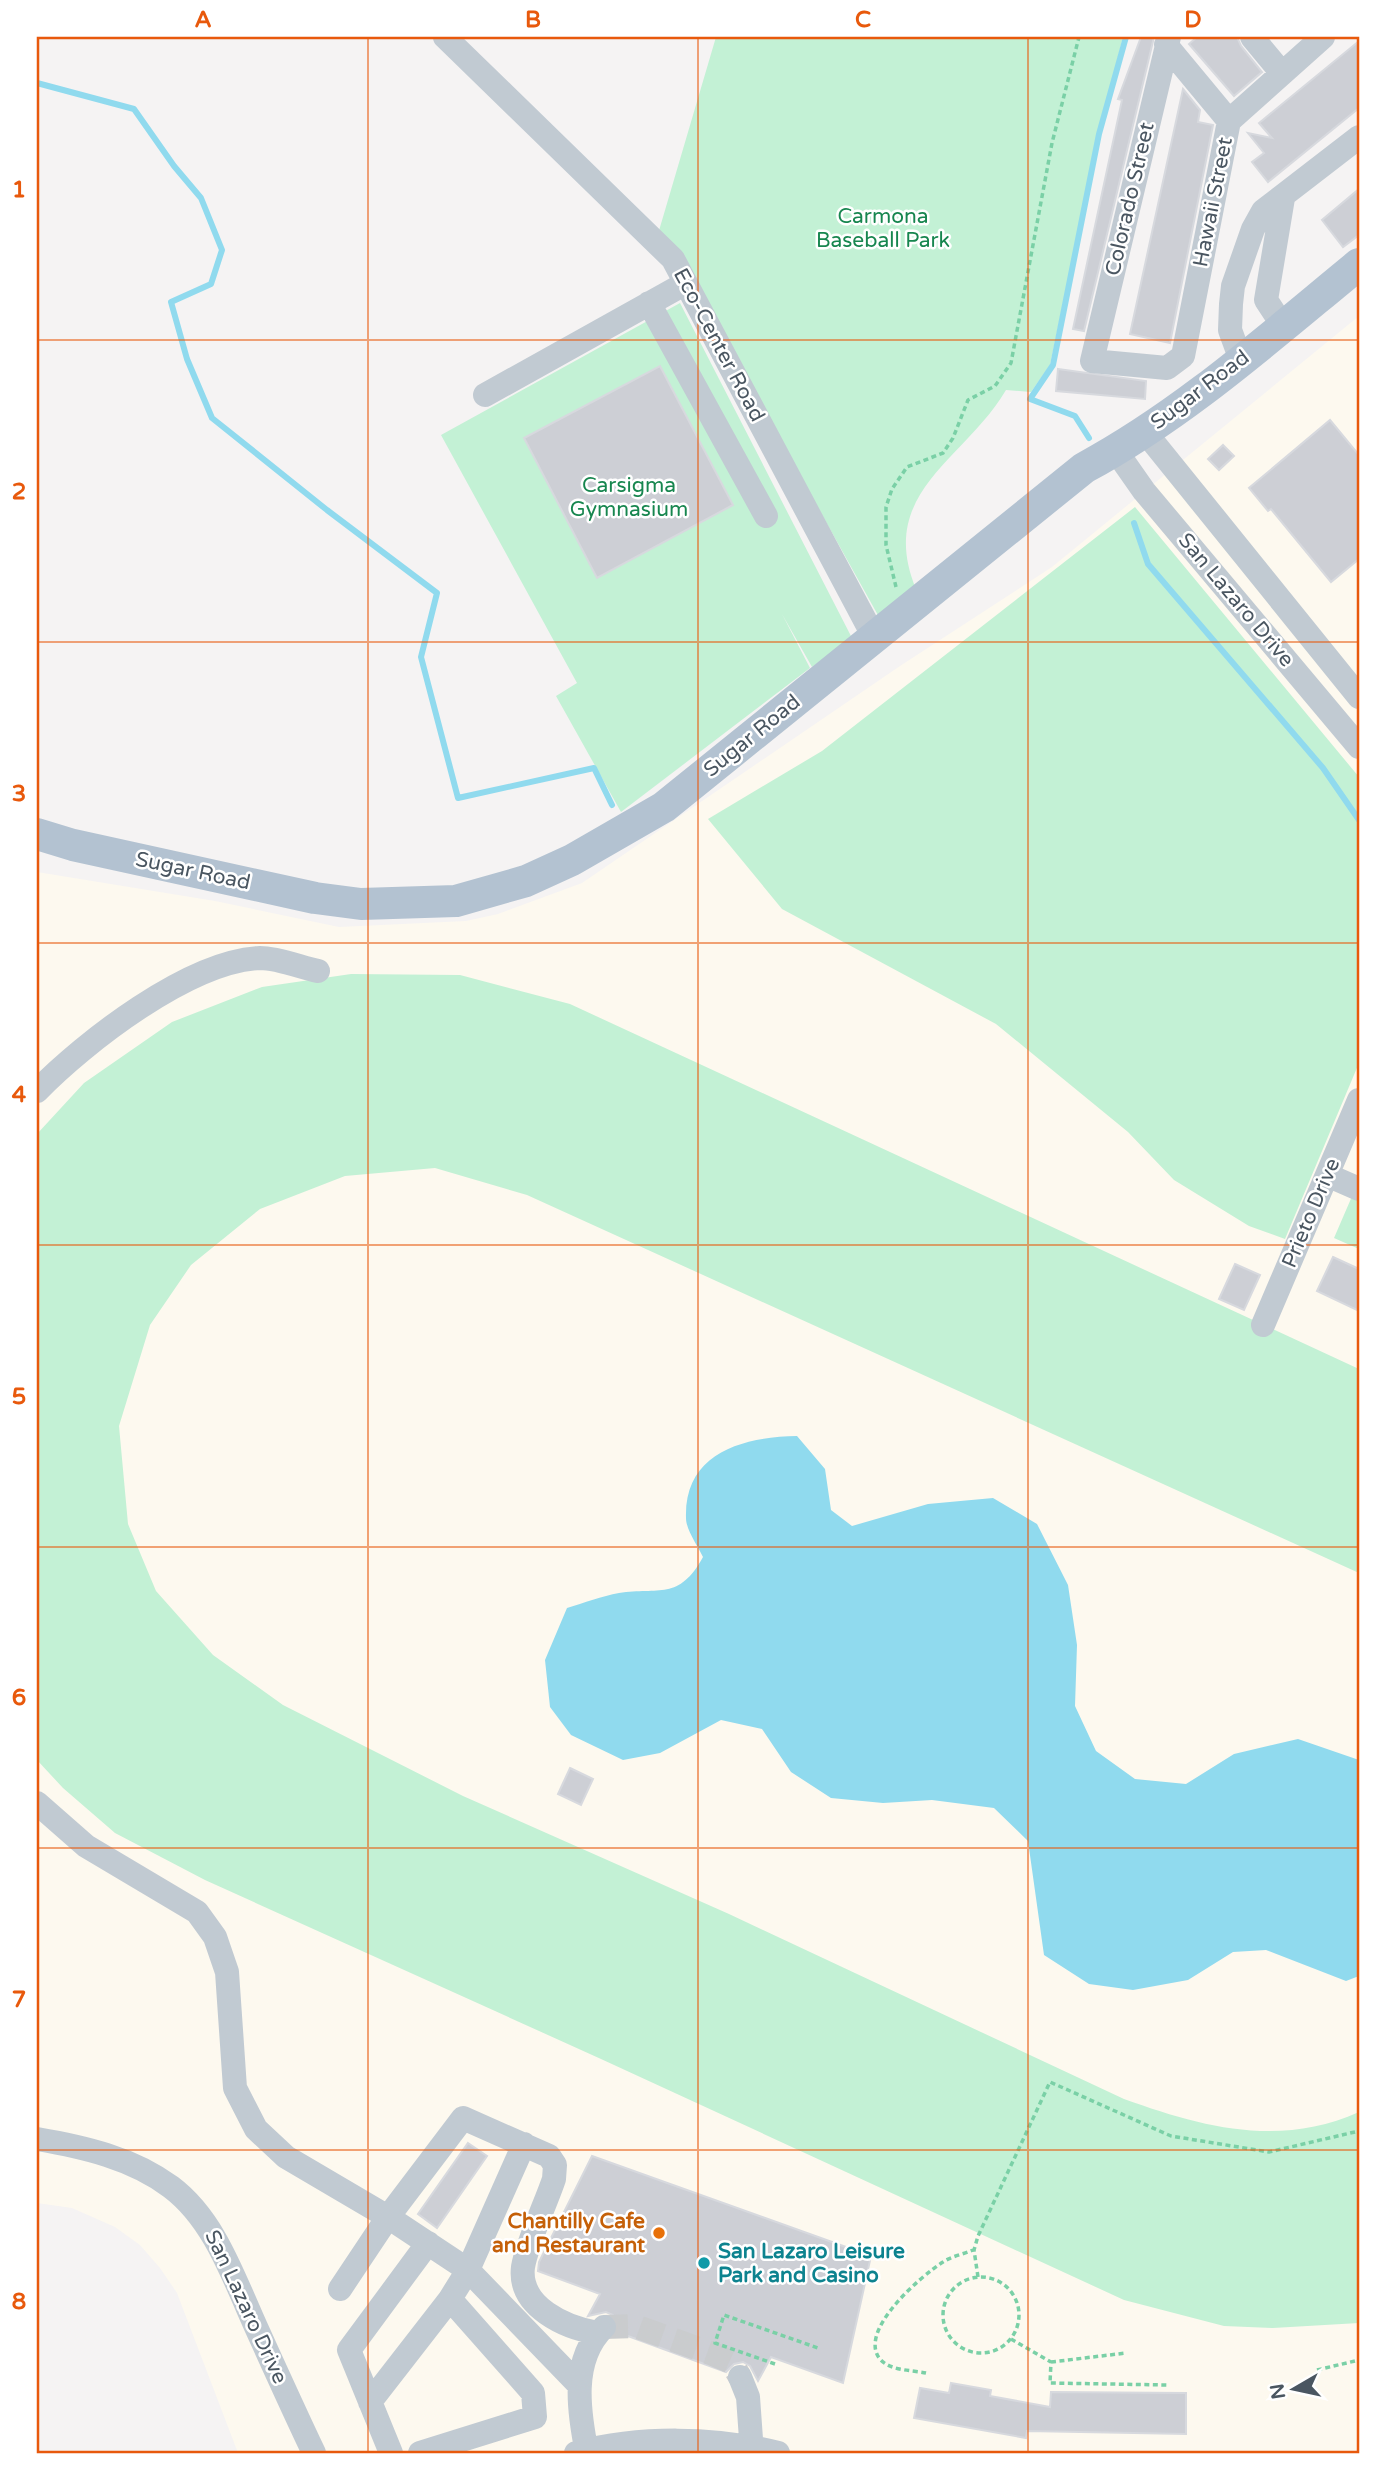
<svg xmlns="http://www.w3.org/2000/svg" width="1396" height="2490" viewBox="0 0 1396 2490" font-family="'Varela Round',sans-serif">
  <rect width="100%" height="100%" fill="#f5f3f3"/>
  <path fill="#fdf9ef" d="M 1359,316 L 1359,2453 L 238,2453 L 177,2293 L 160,2268 L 140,2245 L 115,2227 L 72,2208 L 37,2203 L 37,872 L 215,901 L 339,927 L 466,921 L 498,914 L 582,883 L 900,666 L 1052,567 Z"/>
  <path fill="#c3f1d5" d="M 716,37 L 1123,37 L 1099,131 L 1050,365 L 1031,392 L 1006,390 C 965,460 876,492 916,589 L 879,617 L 680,260 L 658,234 Z
    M 680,303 L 852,638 L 812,667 L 782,614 L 810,668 L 621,812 L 556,696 L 577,683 L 441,435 Z
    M 1135,507 L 1359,777 L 1359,1063 L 1285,1239 L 1249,1226 L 1174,1180 L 1128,1132 L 996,1024 L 782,909 L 708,819 L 822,751 Z
    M 351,974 L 460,975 L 570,1004 L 1359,1369 L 1359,1573 L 527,1195 L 435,1168 L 345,1176 L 260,1209 L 191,1265 L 150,1325 L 119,1426 L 128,1524 L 156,1591 L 213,1655 L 283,1705 L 463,1796 L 729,1914 L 1124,2099 C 1202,2127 1279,2148 1359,2112 L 1359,2323 L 1273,2328 L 1224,2326 L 1124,2300 L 601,2059 L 205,1880 L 115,1833 L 63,1788 L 37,1760 L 37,1134 L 84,1083 L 172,1022 L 262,987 Z
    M 1353,1194 L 1359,1197 L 1359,1249 L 1334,1238 Z"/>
  <path fill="#90daee" d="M 797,1436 L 825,1469 L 831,1510 L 852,1526 L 928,1504 L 993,1498 L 1037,1524 L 1068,1585 L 1077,1645 L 1075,1706 L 1096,1751 L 1135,1779 L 1186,1784 L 1234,1754 L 1298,1739 L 1359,1760 L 1359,1976 L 1346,1981 L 1266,1950 L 1233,1952 L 1188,1980 L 1133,1990 L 1089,1984 L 1044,1955 L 1028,1841 L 994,1808 L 932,1800 L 883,1803 L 831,1798 L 791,1772 L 762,1729 L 721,1720 L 660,1753 L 623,1760 L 571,1735 L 550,1707 L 545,1660 L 567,1608 C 584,1603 602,1596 619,1593 C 659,1587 679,1601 703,1557 C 698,1546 686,1530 686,1518 C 684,1452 744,1437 797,1436 Z"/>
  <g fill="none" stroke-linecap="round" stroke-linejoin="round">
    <path stroke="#90daee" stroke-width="6" d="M 37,83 L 134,109 L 174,166 L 201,198 L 222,250 L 211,284 L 171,302 L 187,359 L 212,418 L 327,510 L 437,593 L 421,657 L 458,798 L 594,768 L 612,805
      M 1089,438 L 1075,416 L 1030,399 L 1053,365 L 1099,134 L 1126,37
      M 1134,523 L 1148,564 L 1323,768 L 1359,820"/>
  </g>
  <path fill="#cdcfd5" stroke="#d7d9de" stroke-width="2" d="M 1141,37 L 1154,37 L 1084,331 L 1073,329 L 1122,100 L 1118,99 Z
    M 1197,37 L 1237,37 L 1241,46 L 1262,72 L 1234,96 L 1189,44 Z
    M 1359,41 L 1359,108 L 1268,182 L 1252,162 L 1264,153 L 1248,133 L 1272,138 L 1259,123 Z
    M 1183,89 L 1200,110 L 1198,122 L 1213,125 L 1170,343 L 1130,334 Z
    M 1359,189 L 1359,235 L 1343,247 L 1322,220 Z
    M 660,366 L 733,505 L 597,578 L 524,438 Z
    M 1058,369 L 1146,381 L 1145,399 L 1056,391 Z
    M 1330,420 L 1359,455 L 1359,559 L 1331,582 L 1271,509 L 1268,511 L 1249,488 Z
    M 1223,445 L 1234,456 L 1219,470 L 1208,459 Z
    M 1333,1257 L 1359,1269 L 1359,1311 L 1317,1291 Z
    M 1235,1264 L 1260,1275 L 1244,1310 L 1219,1299 Z
    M 570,1768 L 593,1779 L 581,1805 L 558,1794 Z
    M 468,2143 L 487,2156 L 437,2228 L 418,2214 Z
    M 592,2156 L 871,2256 L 843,2383 L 771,2357 L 758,2381 L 750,2366 L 743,2362 L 734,2364 L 726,2372 L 617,2332 L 618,2322 L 613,2315 L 606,2312 L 588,2316 L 600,2294 L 538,2271 L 539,2262 Z
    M 951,2383 L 991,2390 L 990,2396 L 1050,2407 L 1051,2392 L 1186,2393 L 1186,2434 L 1027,2431 L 1026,2438 L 914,2418 L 920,2388 L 949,2393 Z"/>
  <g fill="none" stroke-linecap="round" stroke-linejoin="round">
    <path stroke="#caccce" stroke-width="24" stroke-dasharray="24 12" stroke-linecap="butt" d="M 604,2327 L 635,2326 L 713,2354 L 731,2362 L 740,2377"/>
    <path stroke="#7ad0a6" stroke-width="3.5" stroke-dasharray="5 3.5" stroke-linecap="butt" d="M 896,587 L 886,545 L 886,507 L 892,489 L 907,467 L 943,453 L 953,438 L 968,400 L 995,386 L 1011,363 L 1052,143 L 1079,37
      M 978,2277 L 974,2250 L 978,2236 L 1050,2082 L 1171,2136 L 1269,2152 L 1359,2131
      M943 2315a38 38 0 1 1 76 0a38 38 0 1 1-76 0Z
      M 1011,2339 L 1051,2362 L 1050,2383 L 1167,2385
      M 1051,2362 L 1126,2353
      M 775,2364 L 715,2343 L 724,2315 L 818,2348
      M 1317,2370 L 1359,2360
      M 926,2373 C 912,2370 890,2371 880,2359 C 857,2331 921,2276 943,2262 C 952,2256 964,2254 973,2250"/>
    <path stroke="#c1cad2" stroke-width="24" d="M 445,37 L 673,259 L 875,639
      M 1169,37 L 1092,361 L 1167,368 L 1183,356 L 1229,121 L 1323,37
      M 1252,37 L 1281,72
      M 1166,45 L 1229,121
      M 1283,198 L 1266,300 L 1283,326
      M 649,303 L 766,516
      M 1241,360 L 1230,330 L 1231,304 L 1233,286 L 1253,229 L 1263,211 L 1359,137
      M 485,395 L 686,283
      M 1145,432 L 1359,697
      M 1116,451 L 1144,491 L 1359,747
      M 37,1091 C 85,1042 189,961 260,958 C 278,958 300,967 318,971
      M 1327,1175 L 1359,1189
      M 1263,1325 L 1359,1100
      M 37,1803 L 86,1846 L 197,1912 L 215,1937 L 227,1972 L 235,2088 L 256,2129 L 286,2157 L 388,2217 L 468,2270 L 579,2385
      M 37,2139 C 84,2147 132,2158 171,2187 C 215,2220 234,2279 256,2327 C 275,2369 294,2411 314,2453
      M 340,2289 L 388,2217 L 463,2118 L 549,2156 L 555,2165 L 554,2179 C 546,2203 527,2243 523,2267 C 518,2307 566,2328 598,2333
      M 740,2377 L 748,2397 L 752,2453
      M 370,2402 L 450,2299 L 468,2270 L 524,2144
      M 391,2453 L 349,2350 L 428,2243
      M 420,2453 L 535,2417 L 533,2393 L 450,2299
      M 576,2453 C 640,2436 714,2437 778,2453
      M 587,2453 C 579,2413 570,2360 604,2327"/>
    <path stroke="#b3c2d1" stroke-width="32" d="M 37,834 L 73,845 L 315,898 L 361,904 L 456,901 L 526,881 L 572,860 L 664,807 L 1084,468 C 1184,414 1271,336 1359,264"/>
  </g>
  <path fill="none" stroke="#e8590c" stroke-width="2" stroke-opacity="0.55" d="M 368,37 L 368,2453M 698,37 L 698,2453M 1028,37 L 1028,2453M 37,340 L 1359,340M 37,642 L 1359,642M 37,943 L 1359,943M 37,1245 L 1359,1245M 37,1547 L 1359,1547M 37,1848 L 1359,1848M 37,2150 L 1359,2150"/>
  <circle fill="#e8710a" stroke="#fff" stroke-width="2.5" cx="659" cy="2233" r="7"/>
  <circle fill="#0f9aa8" stroke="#fff" stroke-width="2.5" cx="704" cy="2263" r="7"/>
  <g text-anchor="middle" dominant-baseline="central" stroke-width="5" stroke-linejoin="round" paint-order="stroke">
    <g font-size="21" fill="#4a5661" stroke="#fff">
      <text transform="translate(1130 199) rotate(-77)">Colorado Street</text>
      <text transform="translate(1213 202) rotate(-79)">Hawaii Street</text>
      <text transform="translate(719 345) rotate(62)">Eco-Center Road</text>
      <text transform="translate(1200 390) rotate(-37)">Sugar Road</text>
      <text transform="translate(1236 600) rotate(50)">San Lazaro Drive</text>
      <text transform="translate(752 736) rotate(-39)">Sugar Road</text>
      <text transform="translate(193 871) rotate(12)">Sugar Road</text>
      <text transform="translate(1311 1213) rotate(-67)">Prieto Drive</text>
      <text transform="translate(246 2307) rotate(65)">San Lazaro Drive</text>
    </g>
    <g font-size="21" fill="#17864f" stroke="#fff">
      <text x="883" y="216">Carmona<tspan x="883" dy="24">Baseball Park</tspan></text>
      <text x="629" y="485">Carsigma<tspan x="629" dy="24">Gymnasium</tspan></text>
    </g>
    <g font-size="21" font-weight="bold" fill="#c56008" stroke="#fff" text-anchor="end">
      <text x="645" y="2221">Chantilly Cafe<tspan x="645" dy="24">and Restaurant</tspan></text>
    </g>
    <g font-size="21" font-weight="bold" fill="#0d838f" stroke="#fff" text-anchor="start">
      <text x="718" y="2251">San Lazaro Leisure<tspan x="718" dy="24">Park and Casino</tspan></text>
    </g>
  </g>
  <rect width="1396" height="2490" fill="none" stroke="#ffffff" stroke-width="77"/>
  <g transform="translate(1294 2389) rotate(261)" stroke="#ffffff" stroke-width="5" paint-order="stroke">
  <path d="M0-5L12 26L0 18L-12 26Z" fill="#4a5661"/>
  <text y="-10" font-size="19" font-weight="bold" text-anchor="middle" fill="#4a5661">N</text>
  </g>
  <rect x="38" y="38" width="1320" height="2414" fill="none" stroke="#e8590c" stroke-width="2.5"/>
  <g font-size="23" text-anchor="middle" font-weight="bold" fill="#e8590c">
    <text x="203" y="27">A</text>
    <text x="533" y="27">B</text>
    <text x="863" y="27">C</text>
    <text x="1193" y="27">D</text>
    <text x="19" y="197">1</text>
    <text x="19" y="499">2</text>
    <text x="19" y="801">3</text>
    <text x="19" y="1102">4</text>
    <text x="19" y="1404">5</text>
    <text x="19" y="1705">6</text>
    <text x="19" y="2007">7</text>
    <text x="19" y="2309">8</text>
  </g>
</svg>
